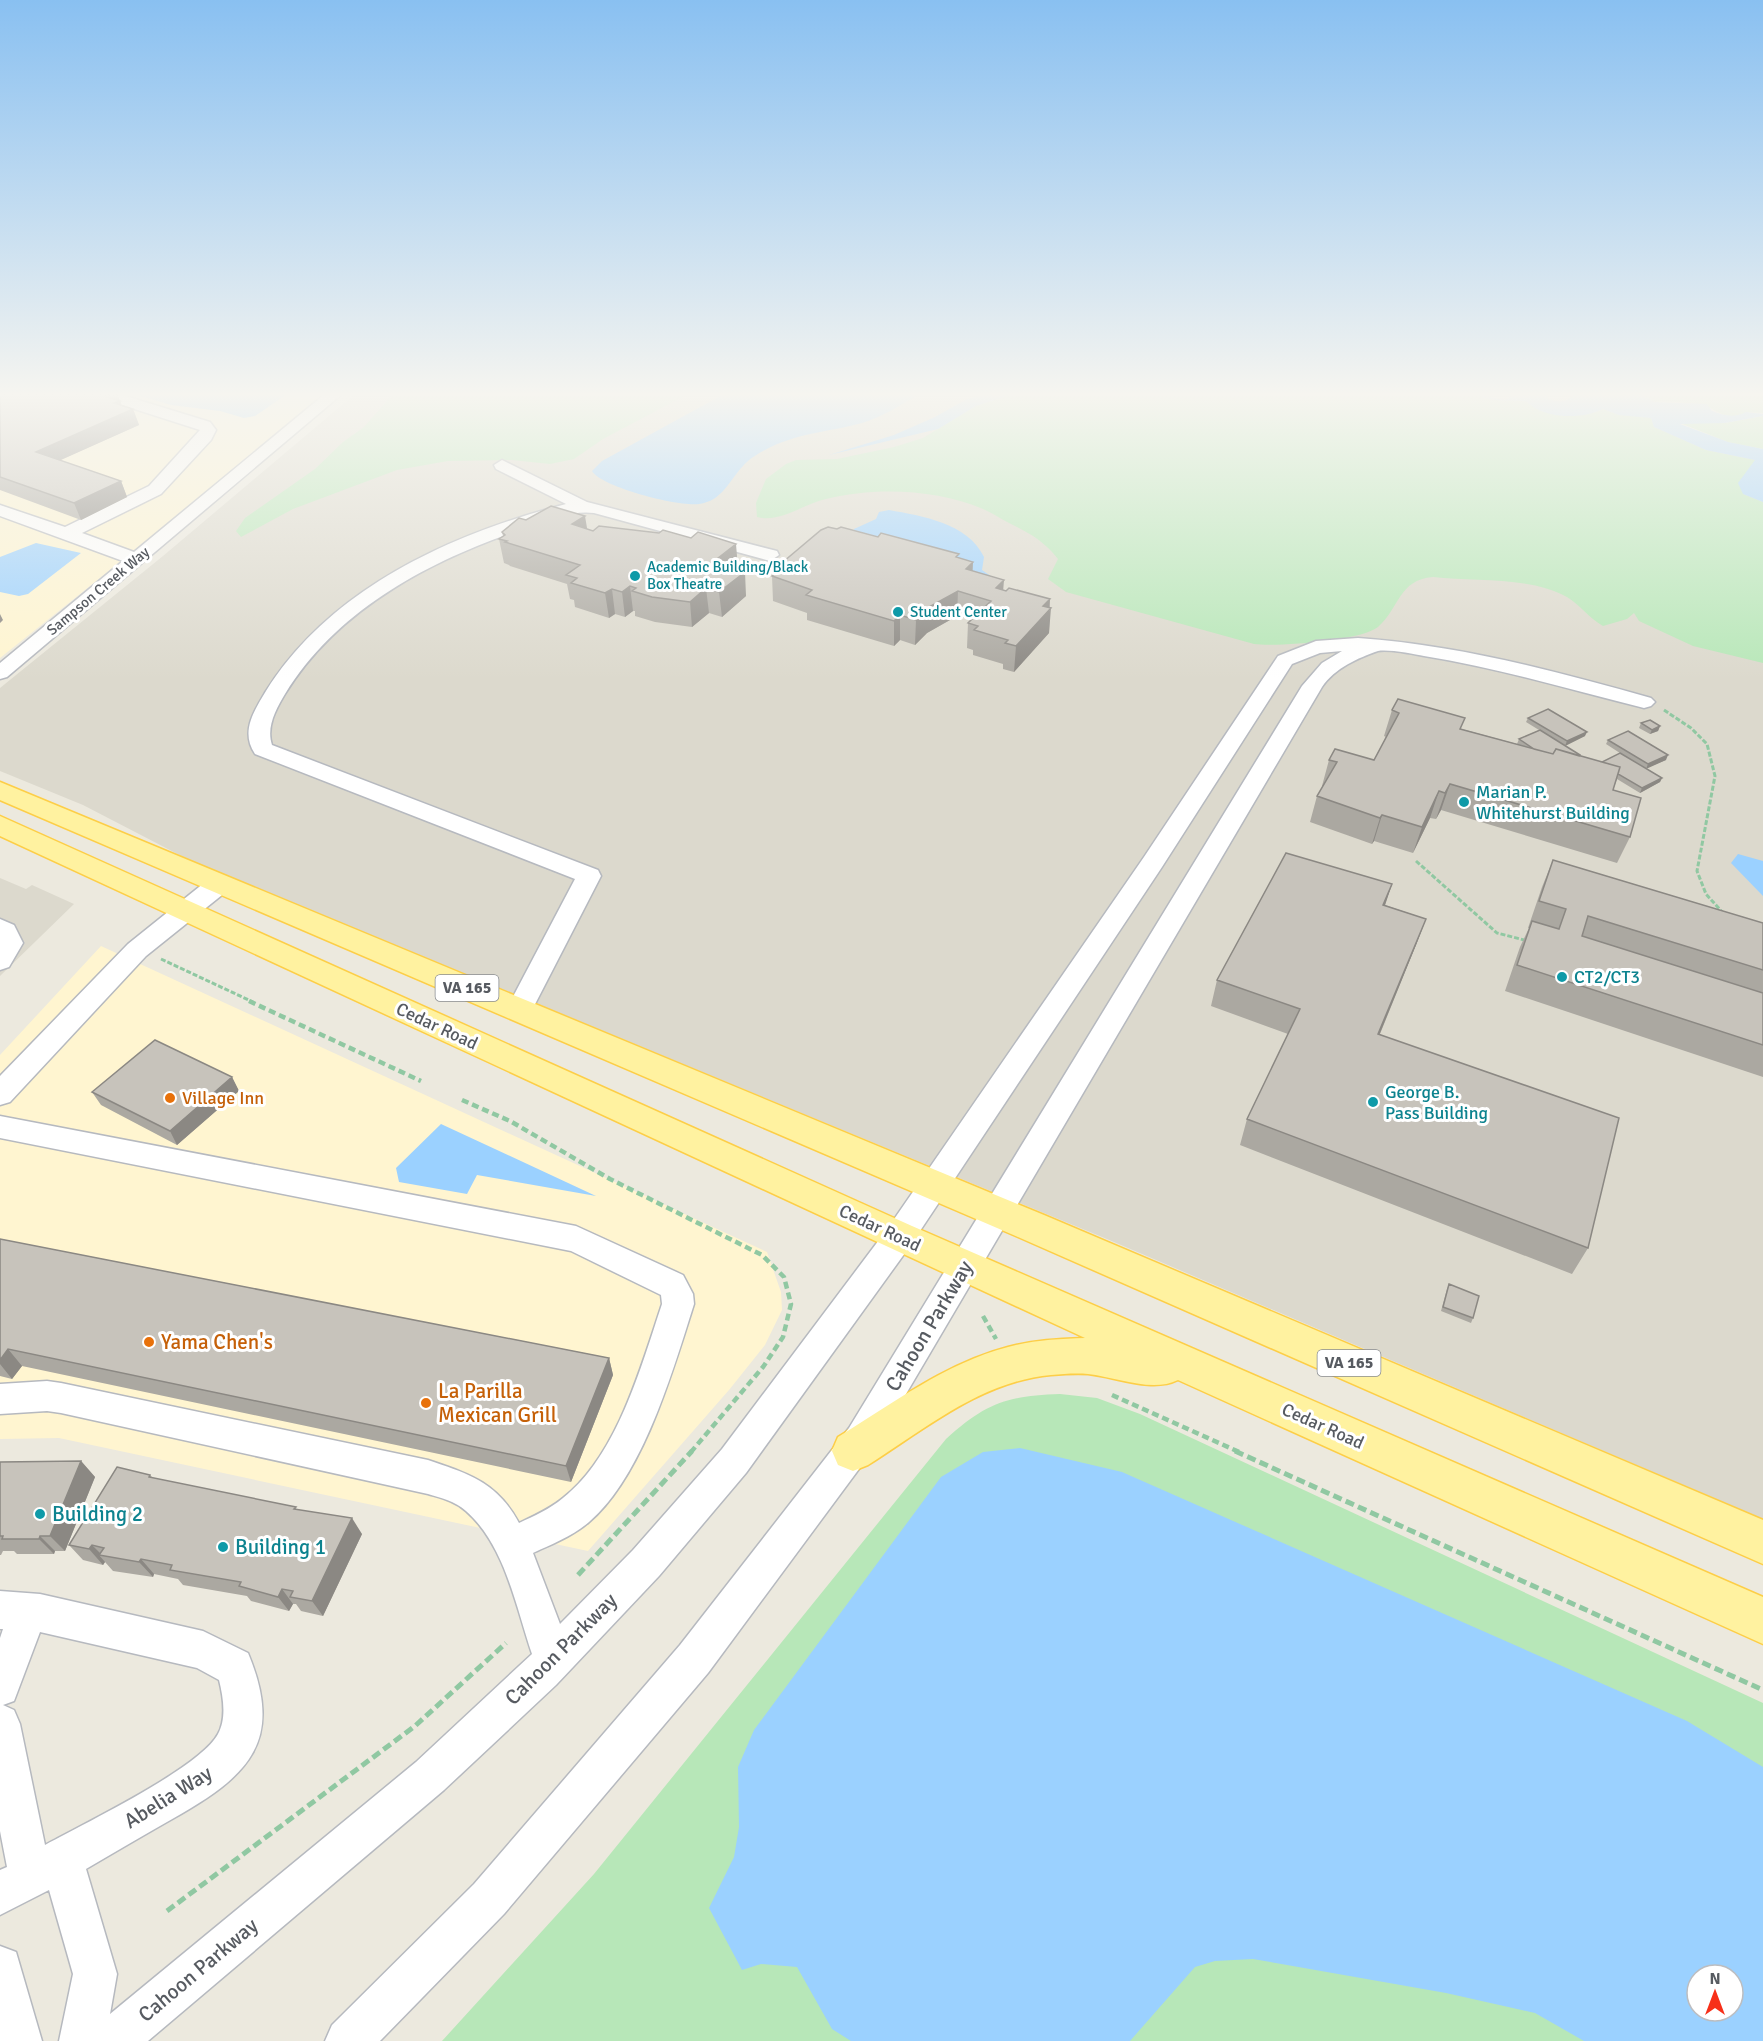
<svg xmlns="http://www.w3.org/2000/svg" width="1763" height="2041" viewBox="0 0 1763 2041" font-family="Signika,sans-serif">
  <rect width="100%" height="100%" fill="#ece9de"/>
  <path fill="#fff5d0" d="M 0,394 L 330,394 L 0,658 Z
    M 101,946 L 767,1252 L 781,1292 L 782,1310 L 765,1345 L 729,1390 L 588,1551 L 59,1438 L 0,1439 L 0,1055 Z"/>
  <path fill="#dcd9cd" d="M 355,394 L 1565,394 L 1763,450 L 1763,1519 L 1107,1239 L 193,862 L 83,805 L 0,771 L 0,688 L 163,556 Z
    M 0,878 L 26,889 L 32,885 L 74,904 L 0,976 Z"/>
  <path fill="#b7e7b8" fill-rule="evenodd" d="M 393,394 L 688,394 L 603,439 L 574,459 L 550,464 L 512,460 L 448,461 L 397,470 L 293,509 L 241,537 L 236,531 L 245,518 L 315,469 L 343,442 L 364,427 Z
    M 1013,394 L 1474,394 C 1492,402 1505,400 1524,401 C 1529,402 1534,408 1540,410 C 1558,417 1586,418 1603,409 L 1612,413 L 1651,418 L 1654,427 L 1706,450 L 1755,460 L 1743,494 L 1763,502 L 1763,663 L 1693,646 L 1639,621 L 1634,613 L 1627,619 L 1603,626 C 1589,618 1580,605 1567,597 C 1529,576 1475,582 1433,577 C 1398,580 1400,608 1378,627 C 1361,641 1276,647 1254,644 L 1066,592 L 1048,579 L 1058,559 C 1045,542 1030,533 1011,524 C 1002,520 993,513 983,509 C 936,489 875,487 826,499 C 803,504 781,523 757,517 L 756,503 L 766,479 L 786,464 L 796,460 L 837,459 L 894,447 L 923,438 L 976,406 Z
    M 1642,394 L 1763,394 L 1763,413 L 1746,412 C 1731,425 1717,409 1702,405 C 1686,402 1671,401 1654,402 Z
    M 1763,416 L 1763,449 L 1728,442 L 1680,423 L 1725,423 Z
    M 1060,1394 L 1097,1398 L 1140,1414 L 1763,1703 L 1763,2041 L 442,2041 L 594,1874 L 946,1439 C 986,1403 1007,1396 1060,1394 ZM 1697,1975 L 1733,1975 L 1733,2011 L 1697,2011 Z"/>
  <path fill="#9bd1ff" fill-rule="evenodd" d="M 134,394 L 287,394 L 255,416 L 244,418 L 220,411 L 171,405 Z
    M 724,394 L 919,394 C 901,405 882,417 862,423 C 829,432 796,433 765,450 C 757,454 748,460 743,466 C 729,481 722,501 699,504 C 679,507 601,487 592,471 L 602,461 Z
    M 991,394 L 1013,394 L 976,406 L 938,429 L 829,455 L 894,435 L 935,417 L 967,399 Z
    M 1474,394 L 1505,400 L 1516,394 L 1548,394 L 1546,395 L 1548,399 C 1558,402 1567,404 1573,394 L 1642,394 L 1654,402 L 1707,404 L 1712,411 C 1726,416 1734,418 1746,412 L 1763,414 L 1763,416 L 1725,423 L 1680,424 L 1728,442 L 1763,449 L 1763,502 L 1743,494 L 1738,483 L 1755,460 L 1706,450 L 1654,427 L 1651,418 L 1619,415 L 1603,409 C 1585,418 1554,419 1535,408 C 1531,406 1529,402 1524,401 C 1505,400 1492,402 1474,394 Z
    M 889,510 C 922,516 968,523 984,557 L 982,570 L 995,579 L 853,534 L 854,529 L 876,519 L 879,512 Z
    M 36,543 L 81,553 L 28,594 L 19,596 L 0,592 L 0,557 Z
    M 1738,854 L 1763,861 L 1763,896 L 1731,863 Z
    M 441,1124 L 596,1196 L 477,1175 L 467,1194 L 399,1182 L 396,1168 Z
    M 1020,1448 L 1122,1472 L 1687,1721 L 1763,1767 L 1763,2041 L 1584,2041 L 1535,2013 L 1446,1993 L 1253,1959 L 1215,1961 L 1195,1967 L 1130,2041 L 851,2041 L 832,2029 L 797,1967 L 761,1964 L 742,1970 L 709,1908 L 734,1857 L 739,1827 L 738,1767 L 754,1730 L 941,1477 L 983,1452 ZM 1697,1975 L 1733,1975 L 1733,2011 L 1697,2011 Z"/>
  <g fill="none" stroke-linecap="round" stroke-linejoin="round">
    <defs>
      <path id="minor" d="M 95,394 L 119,394 L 210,422 L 216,430 L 211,440 L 161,494 L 82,533 L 134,552 L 325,394 L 342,394 L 7,677 L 0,679 L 0,663 L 123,561 L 0,516 L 0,505 L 65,527 L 149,486 L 200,430 L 97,397 Z
        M 502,460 L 587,502 L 777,551 L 779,555 L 770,561 L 594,513 C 573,510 552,520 532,526 C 437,557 339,606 285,694 C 276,709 266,727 272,745 L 598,870 L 601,876 L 532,1010 L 528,1017 L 519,1020 L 510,1017 L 506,1010 L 575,879 L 255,754 C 240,732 254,711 266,691 C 331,588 451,534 566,504 L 496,469 L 494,465 Z
        M 1358,638 C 1459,645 1554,671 1651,698 L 1655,702 L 1651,706 L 1644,708 C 1571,690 1499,668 1424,656 C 1414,654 1388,649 1378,651 C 1358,658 1335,668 1322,687 L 873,1450 L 708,1673 L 504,1914 L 380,2041 L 325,2041 L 332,2025 L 474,1884 L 680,1645 L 849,1428 L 1302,686 L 1322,663 L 1342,651 L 1320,653 L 1292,664 L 1162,867 L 910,1246 L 746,1473 L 659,1576 L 556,1685 L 444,1790 L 148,2041 L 59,2041 L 73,1974 L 49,1890 L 0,1915 L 0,1870 L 7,1867 L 0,1831 L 0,1638 L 3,1629 L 0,1629 L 0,1591 L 40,1594 L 203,1631 L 248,1653 C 285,1742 248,1776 174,1818 C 144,1835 115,1852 86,1869 L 117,1974 L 110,2014 L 416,1762 L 532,1654 C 516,1607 505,1545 466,1511 C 455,1501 441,1498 428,1494 L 61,1413 L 47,1411 L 0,1414 L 0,1384 L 47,1381 L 61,1383 L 428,1460 C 469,1474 497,1482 519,1523 C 534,1516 550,1509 563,1498 C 617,1456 641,1367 662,1304 L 661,1295 L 571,1251 L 0,1138 L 0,1116 L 576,1226 L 683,1275 L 693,1294 L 694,1304 C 673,1370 643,1476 589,1522 C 573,1536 552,1544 533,1553 L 560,1624 L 633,1550 L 722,1449 L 888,1228 L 1144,857 L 1278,656 L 1316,641 ZM 40,1632 L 197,1668 L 219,1680 C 223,1696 227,1718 218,1734 C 200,1768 83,1824 45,1845 L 20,1724 L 14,1710 L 3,1705 L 14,1701 Z
        M 218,877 L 227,879 L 230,885 L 227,891 L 146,956 L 10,1102 L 0,1105 L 0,1076 L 128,944 L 209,879 Z
        M 0,919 L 14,925 L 23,943 L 9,967 L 0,970 Z
        M 0,1946 L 16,1952 L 42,2041 L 0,2041 Z"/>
      <path id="major" d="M 0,782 L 1044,1215 L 1763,1520 L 1763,1564 L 1018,1237 L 0,800 Z
        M 0,816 L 912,1226 L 1763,1597 L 1763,1644 L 1178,1380 C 1152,1393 1116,1377 1088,1374 C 1076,1373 1063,1374 1051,1375 C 982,1381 925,1429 868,1465 L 853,1471 L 838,1465 L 832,1451 L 838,1437 C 892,1404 946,1363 1008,1347 C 1033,1340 1059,1339 1085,1338 L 0,836 Z"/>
    </defs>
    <use href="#minor" stroke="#b6b9bf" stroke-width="3"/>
    <use href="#major" stroke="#fdce47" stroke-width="3"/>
    <path stroke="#90c8a2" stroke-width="3" stroke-dasharray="5 2" stroke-linecap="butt" d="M 1664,710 L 1691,728 L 1707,744 L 1715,776 L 1697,871 L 1706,894 L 1723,913
      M 1416,861 L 1497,933 L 1528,941
      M 161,959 L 253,1002"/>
    <path stroke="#90c8a2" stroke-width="4.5" stroke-dasharray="7 4" stroke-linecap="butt" d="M 249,1001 L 421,1081
      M 462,1100 L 510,1121 L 610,1179 L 762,1255 L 784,1277 L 791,1304 L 783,1337 L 763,1367 L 691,1452
      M 983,1316 L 996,1339
      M 1112,1395 L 1239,1452"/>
    <path stroke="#90c8a2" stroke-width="5" stroke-dasharray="9 4.5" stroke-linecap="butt" d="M 1235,1451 L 1763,1690
      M 578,1575 L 692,1451
      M 167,1911 L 415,1726 L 506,1643"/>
    <use href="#minor" fill="#fff" fill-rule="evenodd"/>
    <use href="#major" fill="#fff2a0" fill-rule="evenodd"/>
  </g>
  <path fill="#aba8a1" d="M 0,394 L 117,394 L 122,406 L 133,409 L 139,425 L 60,460 L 121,481 L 127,497 L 81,520 L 0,490 Z
    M 526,520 L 587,529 L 738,568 L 737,569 L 746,596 L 722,617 L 709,613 L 692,627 L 655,622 L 635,616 L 635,611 L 633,611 L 625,617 L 615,614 L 609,618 L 575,607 L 574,600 L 570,599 L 567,584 L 510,566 L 509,565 L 504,563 L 499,539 L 503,536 L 502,532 Z
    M 837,529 L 958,558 L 973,571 L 1003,590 L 1050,599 L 1049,633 L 1014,672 L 1003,669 L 1003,664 L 973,655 L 973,650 L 967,648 L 968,623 L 971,620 L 957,616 L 927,633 L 915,645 L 900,640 L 894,646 L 807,620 L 807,613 L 773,601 L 772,576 L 777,572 L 777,567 Z
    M 1392,710 L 1517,744 L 1519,739 L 1539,730 L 1526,722 L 1528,718 L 1585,736 L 1565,746 L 1580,756 L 1602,762 L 1623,755 L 1606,744 L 1608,740 L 1666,760 L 1646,768 L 1662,778 L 1660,782 L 1640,793 L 1617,779 L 1613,790 L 1630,837 L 1617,863 L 1441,810 L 1436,819 L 1430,818 L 1413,853 L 1374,841 L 1372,844 L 1310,822 L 1317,796 L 1323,786 L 1322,786 L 1329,760 L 1374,760 L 1386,737 L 1384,736 Z
    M 1641,723 L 1660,726 L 1658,731 L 1650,734 L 1639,728 Z
    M 1553,860 L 1763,923 L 1763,1077 L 1505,991 L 1520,947 L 1529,928 L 1528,928 L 1542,887 Z
    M 1392,884 L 1385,905 L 1426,919 L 1416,945 L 1380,1034 L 1588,1248 L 1572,1274 L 1240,1145 L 1247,1119 L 1288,1034 L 1211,1006 L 1217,980 Z
    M 232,1077 L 239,1091 L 177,1145 L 101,1105 L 92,1092 Z
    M 0,1239 L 609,1358 L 613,1375 L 571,1482 L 22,1366 L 12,1379 L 0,1376 Z
    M 1449,1284 L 1473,1318 L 1471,1323 L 1441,1311 L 1447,1289 Z
    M 81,1461 L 95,1477 L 65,1551 L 55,1551 L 54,1554 L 17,1554 L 14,1551 L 3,1551 L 1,1555 L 0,1555 L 0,1462 Z
    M 150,1475 L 153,1478 L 297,1509 L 362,1534 L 323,1616 L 301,1611 L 296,1604 L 293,1604 L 289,1611 L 251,1601 L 247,1596 L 183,1585 L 178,1579 L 154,1574 L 153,1577 L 113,1571 L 105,1562 L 103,1565 L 83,1560 L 69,1545 Z"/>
  <path fill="#8b8883" d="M 110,394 L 117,394 L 125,413 L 133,409 L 139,425 L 43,468 L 36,452 L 105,396 Z
    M 121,481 L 127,497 L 81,520 L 74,503 Z
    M 585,516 L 589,540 L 572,524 Z
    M 736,544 L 738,568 L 715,586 L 713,562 Z
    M 973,562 L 972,586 L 966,569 Z
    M 745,572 L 746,596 L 722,617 L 719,592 Z
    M 1004,580 L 1002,605 L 996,588 Z
    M 630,586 L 633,611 L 625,617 L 622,592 Z
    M 706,588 L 709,613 L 692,627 L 690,602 Z
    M 612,589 L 615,614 L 609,618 L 605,593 Z
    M 958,591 L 957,616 L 927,633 L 915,645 L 916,620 L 927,608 Z
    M 1050,599 L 1049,611 L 1051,608 L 1049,633 L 1014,672 L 1016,646 L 1043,606 Z
    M 0,614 L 3,620 L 0,623 Z
    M 900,615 L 900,640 L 894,646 L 894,621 Z
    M 1660,726 L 1658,731 L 1650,734 L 1652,730 Z
    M 1587,732 L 1585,736 L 1565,746 L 1567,741 Z
    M 1668,755 L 1666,760 L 1646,769 L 1648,764 Z
    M 1662,778 L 1660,782 L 1640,793 L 1642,788 Z
    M 1450,784 L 1441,810 L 1436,819 L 1445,793 Z
    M 1439,791 L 1430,818 L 1413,853 L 1422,827 Z
    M 1382,815 L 1374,841 L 1372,844 L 1380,818 Z
    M 1392,884 L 1383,911 L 1383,905 Z
    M 1426,919 L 1416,945 L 1369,1060 L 1378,1034 Z
    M 232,1077 L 239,1091 L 177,1145 L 170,1131 Z
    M 8,1349 L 22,1366 L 12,1379 L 0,1364 L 0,1360 Z
    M 609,1358 L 613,1375 L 571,1482 L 566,1466 Z
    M 81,1461 L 95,1477 L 65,1551 L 50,1536 Z
    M 352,1518 L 362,1534 L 323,1616 L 312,1601 Z
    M 40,1536 L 55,1551 L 54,1554 L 39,1539 Z
    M 92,1545 L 103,1556 L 99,1555 L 105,1562 L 103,1565 L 89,1549 Z
    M 141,1559 L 154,1574 L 153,1577 L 139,1562 Z
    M 282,1589 L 293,1604 L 289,1611 L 278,1597 Z"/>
  <path fill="#c7c3bb" stroke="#8b8883" stroke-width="1.5" d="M 0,394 L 110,394 L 105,396 L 120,401 L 114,403 L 133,409 L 36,452 L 121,481 L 74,503 L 0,477 Z
    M 551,506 L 585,516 L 572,524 L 593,531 L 599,526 L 659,533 L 663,530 L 691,538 L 698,532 L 736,544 L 713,562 L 745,572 L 719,592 L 706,588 L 690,602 L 652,597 L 632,591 L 636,588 L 630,586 L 622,592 L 612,589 L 605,593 L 571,583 L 577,578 L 566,575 L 580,565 L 505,542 L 507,541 L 499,539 L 505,535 L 502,532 L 519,518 L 526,520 Z
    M 828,527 L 837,529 L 841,527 L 878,537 L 881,533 L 959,554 L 956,557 L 973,562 L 966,569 L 1004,580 L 996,588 L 1006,591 L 1009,588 L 1050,599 L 1043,606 L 1051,608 L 1016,646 L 1005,643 L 1008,640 L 974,630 L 978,626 L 968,623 L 991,601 L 958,591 L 927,608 L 916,620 L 900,615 L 894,621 L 806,595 L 812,590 L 772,576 L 782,568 L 777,567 L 821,530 Z
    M 1398,699 L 1465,718 L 1460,729 L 1553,754 L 1556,749 L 1620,767 L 1613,790 L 1641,798 L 1630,837 L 1450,784 L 1445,793 L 1439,791 L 1422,827 L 1382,815 L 1380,818 L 1317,796 L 1337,762 L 1329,760 L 1335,749 L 1374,760 L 1399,713 L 1392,710 Z
    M 1548,709 L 1587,732 L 1567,741 L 1528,718 Z
    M 1650,720 L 1660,726 L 1652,730 L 1641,723 Z
    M 1540,730 L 1580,755 L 1579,756 L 1556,749 L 1553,754 L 1534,749 L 1519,739 Z
    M 1628,731 L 1668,755 L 1648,764 L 1608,740 Z
    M 1620,753 L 1662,778 L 1642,788 L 1618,774 L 1620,767 L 1602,762 Z
    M 1286,853 L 1392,884 L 1383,905 L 1426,919 L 1378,1034 L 1619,1118 L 1588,1248 L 1247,1119 L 1300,1009 L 1217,980 Z
    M 1553,860 L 1763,923 L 1763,970 L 1588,916 L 1582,936 L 1763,993 L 1763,1045 L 1517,965 L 1532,921 L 1559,929 L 1566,909 L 1539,901 Z
    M 155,1040 L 232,1077 L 170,1131 L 92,1092 Z
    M 0,1239 L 609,1358 L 566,1466 L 8,1349 L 0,1360 Z
    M 1449,1284 L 1479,1296 L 1473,1318 L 1443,1307 Z
    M 81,1461 L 50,1536 L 40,1536 L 39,1539 L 2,1539 L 3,1536 L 0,1536 L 0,1462 Z
    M 117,1467 L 150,1475 L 149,1477 L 296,1507 L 294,1509 L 352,1518 L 312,1601 L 290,1597 L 293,1591 L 282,1589 L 278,1597 L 239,1586 L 241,1582 L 170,1570 L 172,1565 L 141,1559 L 139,1562 L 99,1555 L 104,1548 L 92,1545 L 89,1549 L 69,1545 Z"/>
  <linearGradient id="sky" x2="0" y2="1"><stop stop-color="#89c0f1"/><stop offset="0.58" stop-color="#f6f5f0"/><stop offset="1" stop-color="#f6f5f0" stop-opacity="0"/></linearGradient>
  <rect width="1763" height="680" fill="url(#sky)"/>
  <g fill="#0f9aa8" stroke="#fff" stroke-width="2">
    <circle cx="635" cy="576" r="6"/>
    <circle cx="898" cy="612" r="6"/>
    <circle cx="1464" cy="802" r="6"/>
    <circle cx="1562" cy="977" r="6"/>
    <circle cx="1373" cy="1102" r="6"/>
    <circle cx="40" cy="1514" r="6"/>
    <circle cx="223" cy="1547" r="6"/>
  </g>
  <g fill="#e8710a" stroke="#fff" stroke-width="2">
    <circle cx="170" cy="1098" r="6"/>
    <circle cx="149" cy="1342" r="6"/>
    <circle cx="426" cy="1403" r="6"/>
  </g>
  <g text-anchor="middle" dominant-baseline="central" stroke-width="6" stroke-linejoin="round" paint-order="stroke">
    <g font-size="15" fill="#0d838f" stroke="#fff" text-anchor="start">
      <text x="647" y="567">Academic Building/Black<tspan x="647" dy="17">Box Theatre</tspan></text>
      <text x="910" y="612">Student Center</text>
    </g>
    <g font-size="15" fill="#575b61" stroke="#fff">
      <text transform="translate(98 591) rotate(-40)">Sampson Creek Way</text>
    </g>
    <g fill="#fff" stroke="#898c90" stroke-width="1.5">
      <rect x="435.5" y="975" width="63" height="26" rx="4.5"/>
      <rect x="1317.5" y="1350" width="63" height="26" rx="4.5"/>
    </g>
    <g font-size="16" font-weight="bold" fill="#575b61">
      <text x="467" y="988">VA 165</text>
      <text x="1349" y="1363">VA 165</text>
    </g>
    <g font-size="18" fill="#0d838f" stroke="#fff" text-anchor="start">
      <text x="1476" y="792">Marian P.<tspan x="1476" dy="21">Whitehurst Building</tspan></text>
      <text x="1574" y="977">CT2/CT3</text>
      <text x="1385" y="1092">George B.<tspan x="1385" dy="21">Pass Building</tspan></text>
    </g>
    <g font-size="18" fill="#575b61" stroke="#fff">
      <text transform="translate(437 1026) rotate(25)">Cedar Road</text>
      <text transform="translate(880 1228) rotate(25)">Cedar Road</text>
      <text transform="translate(1323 1426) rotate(24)">Cedar Road</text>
    </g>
    <g font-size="18" fill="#c56008" stroke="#fff" text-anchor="start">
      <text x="182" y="1098">Village Inn</text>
    </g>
    <g font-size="21" fill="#575b61" stroke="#fff">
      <text transform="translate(929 1326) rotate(-59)">Cahoon Parkway</text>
      <text transform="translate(561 1649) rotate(-45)">Cahoon Parkway</text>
      <text transform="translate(168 1797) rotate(-32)">Abelia Way</text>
      <text transform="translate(198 1970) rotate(-40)">Cahoon Parkway</text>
    </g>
    <g font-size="21" fill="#c56008" stroke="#fff" text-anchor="start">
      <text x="161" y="1342">Yama Chen's</text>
      <text x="438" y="1391">La Parilla<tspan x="438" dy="24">Mexican Grill</tspan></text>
    </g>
    <g font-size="21" fill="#0d838f" stroke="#fff" text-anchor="start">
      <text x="52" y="1514">Building 2</text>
      <text x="235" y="1547">Building 1</text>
    </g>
  </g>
  <g transform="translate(1715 1993)"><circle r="28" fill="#ffffff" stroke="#bcbdc0" stroke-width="1.5"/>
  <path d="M0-4.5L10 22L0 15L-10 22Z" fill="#f73019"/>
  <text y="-9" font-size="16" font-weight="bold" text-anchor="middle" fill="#575b61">N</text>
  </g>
</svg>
